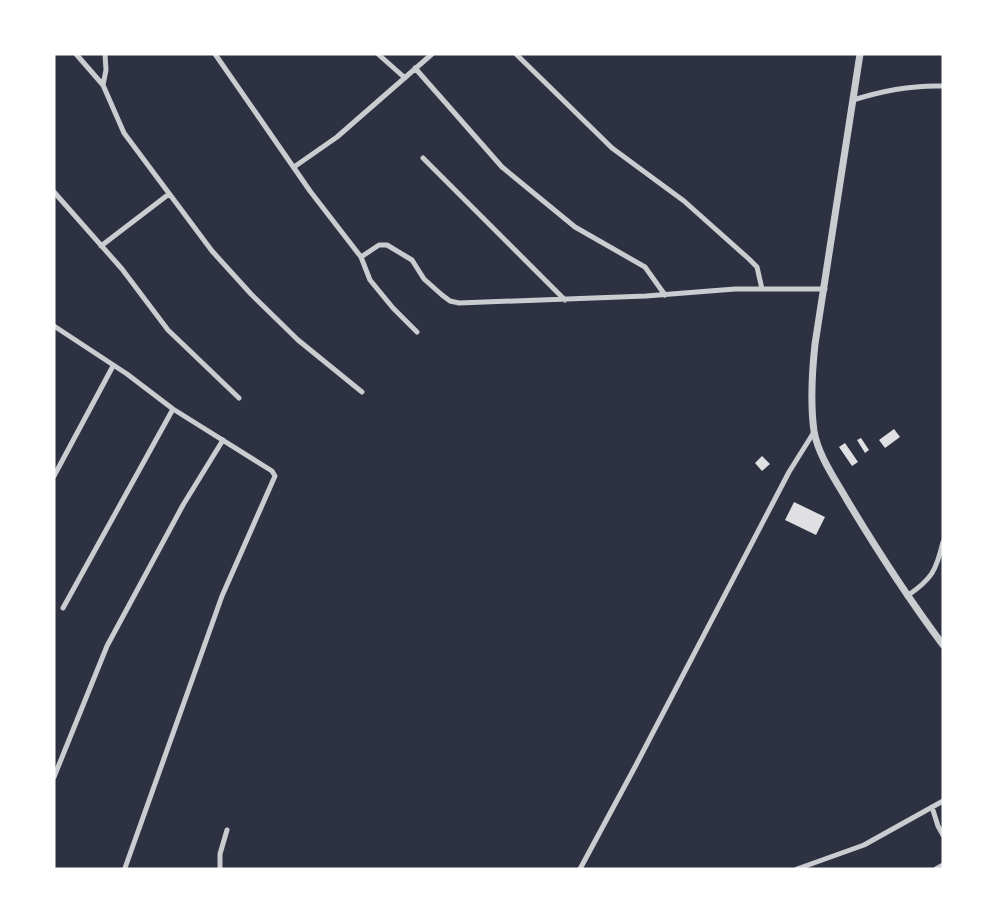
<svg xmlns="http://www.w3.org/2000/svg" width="997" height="923" viewBox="0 0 997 923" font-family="'Asap Condensed',sans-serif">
  <rect width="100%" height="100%" fill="#2d3142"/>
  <path fill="#e0e0e3" d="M 894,429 L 900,437 L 885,448 L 879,440 Z
    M 861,438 L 869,450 L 865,453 L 857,440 Z
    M 845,443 L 858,462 L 852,466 L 839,447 Z
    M 762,456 L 770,464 L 762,471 L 755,463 Z
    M 794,502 L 825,517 L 816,535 L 785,520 Z"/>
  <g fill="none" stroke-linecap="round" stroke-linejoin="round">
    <path stroke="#caccd0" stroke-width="5" d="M 76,54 L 103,85 L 124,133 L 212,251 L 251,294 L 298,340 L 362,392
      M 215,54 L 310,191 L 361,257 L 370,280 L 393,308 L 417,332
      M 378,54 L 405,78
      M 516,54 L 612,148 L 684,201 L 749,259 L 757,267 L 762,289
      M 415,68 L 502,167 L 575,227 L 645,267 L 665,295
      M 103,85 L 106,70 L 105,54
      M 853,100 C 881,91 914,85 943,86
      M 423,158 L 565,300
      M 294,167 L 337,137 L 432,54
      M 54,192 L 122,269 L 168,330 L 239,398
      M 101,246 L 169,194
      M 361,257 L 379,245 L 387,245 L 412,260 L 424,279 L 442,295 L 450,301 L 459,303 L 646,296 L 735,289 L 825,289
      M 54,326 L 127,374 L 173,409 L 272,471 L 275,476 L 222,596 L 125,868
      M 54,476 L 113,366
      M 907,596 C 932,579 936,571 943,542
      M 63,608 L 173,409
      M 54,777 L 107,646 L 183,505 L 223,440
      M 932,807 L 938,826 L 943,835
      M 220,869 L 220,854 L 227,830
      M 580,869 L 636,765 L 789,472 L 814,432
      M 797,869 L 864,845 L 943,801
      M 936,869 L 943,865"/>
    <path stroke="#caccd0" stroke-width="7" d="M 860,54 L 815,344 C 812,372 810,402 814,431 C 818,455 835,479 847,500 C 877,550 908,598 943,645"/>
  </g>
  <rect width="997" height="923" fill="none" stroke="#ffffff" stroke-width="111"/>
</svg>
